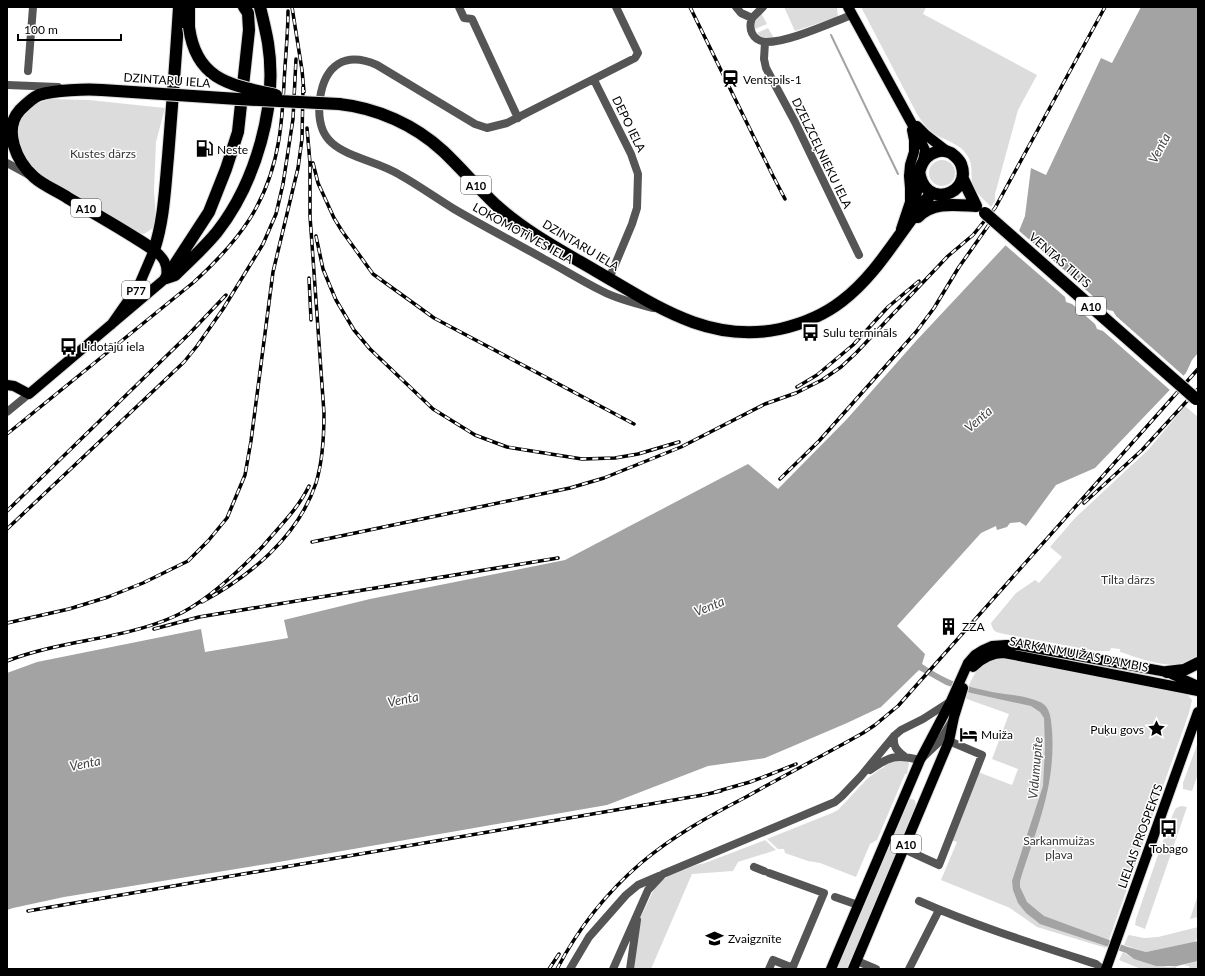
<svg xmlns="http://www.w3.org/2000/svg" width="1205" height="976" viewBox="0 0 1205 976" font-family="Lato,sans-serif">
  <rect width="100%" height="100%" fill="#fff"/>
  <path fill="#dcdcdc" d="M 784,7 L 837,7 L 838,17 L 795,31 Z
    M 861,7 L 926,7 L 923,14 L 1037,75 L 1018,110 L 995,194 L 995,201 L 991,207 C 985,200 973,191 972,182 C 971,172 973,164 967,155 C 960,144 947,141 936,135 C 928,130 922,122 917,114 Z
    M 761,13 L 767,24 L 755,29 L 755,19 Z
    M 768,28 L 774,38 C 768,40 761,38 757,33 Z
    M 50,99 L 89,100 L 165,108 L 156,142 L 154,191 L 156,218 L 153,228 L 144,234 L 137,232 L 108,217 L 35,172 L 17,145 L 18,121 L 35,102 L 38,103 Z
    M929 173a13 13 0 1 1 26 0a13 13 0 1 1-26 0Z
    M 1185,406 L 1198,417 L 1198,655 C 1178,675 1143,659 1120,652 L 1120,649 L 1111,648 L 1110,651 L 1096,651 L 1004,634 C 996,632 993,632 991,623 L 1016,593 L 1035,580 L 1039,583 L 1062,557 L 1050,547 L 1075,518 L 1149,449 Z
    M 1004,657 L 1186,693 L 1192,700 L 1189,713 L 1106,948 L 1037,927 L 1010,908 L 941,880 L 957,842 L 951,840 L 978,772 L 1012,785 L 1018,769 L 992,759 L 1009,714 L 964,698 C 973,676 977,660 1004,657 Z
    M 1198,742 L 1198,774 L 1192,791 L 1183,789 L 1183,783 Z
    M 906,760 L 909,763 L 907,774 L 905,774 L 877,840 L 870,844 L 856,877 L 820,863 L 808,861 L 785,853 L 784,849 L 778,849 L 767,839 L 832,813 L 838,810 L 867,779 L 880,769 L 883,768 L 885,766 L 883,765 L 888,762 Z
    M 907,798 L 915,800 L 916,807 L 849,969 L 834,969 Z
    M 1181,806 L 1187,807 L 1145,929 L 1135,925 L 1136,919 L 1159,852 L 1164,839 L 1169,833 L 1172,816 L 1176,808 Z
    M 765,840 L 776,850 L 738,862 L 733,871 L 692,874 L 651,969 L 634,969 L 639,921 L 655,887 L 662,880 L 669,876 L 696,865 L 705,863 Z
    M 1198,895 L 1198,917 L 1190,919 Z
    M 1198,927 L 1198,939 L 1195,940 L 1196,941 L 1190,943 L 1146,952 L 1124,945 L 1128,936 L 1129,935 L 1144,938 L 1158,937 Z
    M 1123,952 L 1134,959 L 1168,967 L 1177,966 L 1175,969 L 1141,969 L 1119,960 Z
    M 1198,961 L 1198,969 L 1190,969 L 1189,966 L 1183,965 Z"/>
  <path fill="#a3a3a3" d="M 1141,7 L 1198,7 L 1198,353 L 1192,360 L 1186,373 L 1095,468 L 1056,485 L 1026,526 L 1020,522 L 1010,523 L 1007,527 L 997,530 L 996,526 L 981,533 L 897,626 L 925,654 L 922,664 C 930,669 939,675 948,679 C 961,685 978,689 992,692 C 1007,695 1025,695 1040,702 C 1051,707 1051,720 1052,730 C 1056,787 1036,829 1020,881 L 1020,887 L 1027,902 L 1044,916 L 1128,947 L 1146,952 L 1198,941 L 1198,961 L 1177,966 L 1156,966 L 1134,959 L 1126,953 L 1103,945 L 1040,924 L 1026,913 L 1018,903 L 1013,890 L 1012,881 L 1043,786 L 1045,747 L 1044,718 L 1040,712 L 1031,706 L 971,693 L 946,685 L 919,670 L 881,707 L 847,723 L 765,758 L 708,766 L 607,805 L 273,863 L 64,897 L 13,908 L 7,910 L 7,673 L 37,662 L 201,629 L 205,652 L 288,638 L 284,620 L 370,599 L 565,560 L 748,464 L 778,489 L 847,419 L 916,341 L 1019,231 L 1025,216 L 1031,168 L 1046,175 L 1101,58 L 1112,63 Z"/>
  <path fill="#fff" d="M 1017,229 L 1078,282 L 1082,283 L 1085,289 L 1108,310 L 1113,311 L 1116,316 L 1185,377 L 1171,391 L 1103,331 L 1097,329 L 1095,324 L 1072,304 L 1066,302 L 1065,297 L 1004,244 Z"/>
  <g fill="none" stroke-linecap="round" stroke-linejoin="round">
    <path stroke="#a3a3a3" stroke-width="2" d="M 831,35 L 898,174"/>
    <defs>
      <path id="major" d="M 848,7 L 918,135 L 925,150 L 923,161
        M 917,126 L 926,135 L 948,152
        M 901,229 L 910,202 L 910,188 L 909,176 L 910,165 L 914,152 L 914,140 L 912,130
        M 7,385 L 14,386 L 29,394 L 166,278 C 168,264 164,258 154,250 L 139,285 L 111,325
        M 973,667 C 982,658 991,653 1004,653 L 1198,691
        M 831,969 L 920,760 L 951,701 L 968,663 L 975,655 L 983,650 L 992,646 L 1006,645 L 1018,645 L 1167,672 L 1198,686
        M 853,969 L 949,741 L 954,717 L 963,688
        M 1106,969 L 1198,712"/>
      <path id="highway" d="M 189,27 L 189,7
        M 102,90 C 86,89 54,90 39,95 C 32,98 25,105 20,110 C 2,130 17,162 34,177 C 44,186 58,191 68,198 C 97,215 126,231 154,250 C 164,220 165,188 168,157 C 172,107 176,57 179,7
        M 339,104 C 377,108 415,125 443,151 C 461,168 478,188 496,205 C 526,232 562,251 596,271 C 655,305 708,344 780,329 C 802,324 824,315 842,301 C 880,272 901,228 932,193
        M 963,179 L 976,206
        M 911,214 C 920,194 912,159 936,152 C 941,150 947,151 951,153 C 955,156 959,159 961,164 C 973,195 923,211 919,170
        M 918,217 C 933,201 956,205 976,206
        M 168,275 L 209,212 L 226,169 L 238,132 L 249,30 L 248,13 L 244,7
        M 166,278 L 175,275 C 189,261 204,248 217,232 C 256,182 278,105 268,43 C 266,31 263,19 260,7
        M 1167,672 L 1184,670 L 1198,663"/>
    </defs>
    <use href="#major" stroke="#dbdbdb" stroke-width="12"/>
    <use href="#highway" stroke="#dbdbdb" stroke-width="14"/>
    <path stroke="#555" stroke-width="8" d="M 459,7 L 464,18 L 472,19 L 518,118
      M 616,7 L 638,53 L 635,58 L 507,123 L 487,128 L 475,124 L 377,65 C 345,51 325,65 320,98 C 318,114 319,132 332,143 C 349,158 380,162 400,175 C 418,185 436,198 454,209 C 483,226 514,242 544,259 C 563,269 582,281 602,291 C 617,299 637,304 653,308
      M 736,7 L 741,13 L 752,18 C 748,29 752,40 765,42 L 764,59 L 766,68 L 795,122 L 859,255
      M 752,18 L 763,7
      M 765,42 C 787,43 830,23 852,15
      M 28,71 L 33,7
      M 594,80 L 631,154 L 638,174 L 637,208 L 632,224 L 609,279
      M 7,85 L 58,87
      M 7,163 L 29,175
      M 7,412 L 29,394
      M 894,736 C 893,746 896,750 904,756
      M 870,770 C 890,756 896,754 920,760 L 939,742 L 952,721
      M 904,849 L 939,865 L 982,755 L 949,741
      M 754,867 L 764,871
      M 769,873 L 824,893 L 792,969
      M 835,897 L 858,905
      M 919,901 C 976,926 1037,945 1096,964 L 1102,969
      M 857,961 L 876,969
      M 570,969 L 589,937 L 626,895 L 638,885 L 659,876
      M 613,969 L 648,890 L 663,874 L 835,802 L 842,796 L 861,776 L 894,736 L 901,730 L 923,719 L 951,701
      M 630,969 L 637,920
      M 769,969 L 773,960 L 793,968
      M 909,969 L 939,910"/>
    <use href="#major" stroke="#000" stroke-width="10"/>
    <use href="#highway" stroke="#000" stroke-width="12"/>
    <defs>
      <path id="rail" d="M 292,7 L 302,70 L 304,92
        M 690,7 L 773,176 L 785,199
        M 313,163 L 318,183 L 334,218 L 342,231 L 373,274 L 434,318 L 634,424
        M 316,236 L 323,269 L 330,286 L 336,300 L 354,330 L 370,349 L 433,409 L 475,435 L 507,447 L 582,459 L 615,458 L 638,454 L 679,442
        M 309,278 L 311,320
        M 797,387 L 817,375 L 853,345 L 888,307 L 919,281
        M 7,434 L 194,282 C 240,240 269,202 279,139 C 282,121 283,102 284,84 C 285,60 288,35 288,11
        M 780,479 L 819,441 L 916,332 L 934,308 L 959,267 L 993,219
        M 1084,503 L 1142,450 L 1198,389
        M 7,511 L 189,334 L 226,295
        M 7,529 L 184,362 L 197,346 L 223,309 L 263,244 L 276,214 L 283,184 L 293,119 L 296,59
        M 312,542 L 570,488 L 604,478 L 681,447 L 765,404 L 796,393 L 822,380 L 841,367 L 856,353 L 948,256 L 973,235 L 995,208 L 1105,7
        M 202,602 C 250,576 298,537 316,483 C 323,460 324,437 324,413 L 310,216 L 310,163 L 307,128
        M 7,623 L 69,609 L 108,597 L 143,583 L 188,561 L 208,541 L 227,518 L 245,475 L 251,441 L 273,272 L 298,168 L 302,139 L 303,87
        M 154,629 L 199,617 L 558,558
        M 7,661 C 61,640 121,640 173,617 C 205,603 239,571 263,546 C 279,527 298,509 309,486
        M 761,778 L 796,764
        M 715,792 L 750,782 L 766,776
        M 28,911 L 703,795 L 721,791
        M 549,969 L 559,954
        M 557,969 C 578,929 606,893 641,863 C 673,836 709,816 746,797 C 785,775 824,755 863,733 L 875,725 L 898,706 L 1198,369"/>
    </defs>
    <use href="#rail" stroke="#000" stroke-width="3.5"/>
    <use href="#rail" stroke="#fff" stroke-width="2" stroke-dasharray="6" stroke-linecap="butt"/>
    <defs>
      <path id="highway-bridge" d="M 189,27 C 196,80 230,85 276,95
        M 102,90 L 238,99 L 339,104
        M 985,213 L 1196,399"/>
    </defs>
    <use href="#highway-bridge" stroke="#dbdbdb" stroke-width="14" stroke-linecap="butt"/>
    <use href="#highway-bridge" stroke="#000" stroke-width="12"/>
  </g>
  <defs>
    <symbol id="station-bare" viewBox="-9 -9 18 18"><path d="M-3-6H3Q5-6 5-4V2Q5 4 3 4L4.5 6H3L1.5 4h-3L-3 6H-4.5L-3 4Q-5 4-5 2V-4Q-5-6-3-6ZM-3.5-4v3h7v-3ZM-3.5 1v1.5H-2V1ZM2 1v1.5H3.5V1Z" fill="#000" stroke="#fff" stroke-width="2.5" paint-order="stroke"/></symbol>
    <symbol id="fuel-bare" viewBox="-9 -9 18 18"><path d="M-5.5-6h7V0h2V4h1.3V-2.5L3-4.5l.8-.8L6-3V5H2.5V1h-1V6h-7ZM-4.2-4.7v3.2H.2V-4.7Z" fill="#000" stroke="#fff" stroke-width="2.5" paint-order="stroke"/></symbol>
    <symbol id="bus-bare" viewBox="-9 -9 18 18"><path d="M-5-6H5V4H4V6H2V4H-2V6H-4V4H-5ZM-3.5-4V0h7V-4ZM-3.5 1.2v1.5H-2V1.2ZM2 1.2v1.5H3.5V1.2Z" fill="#000" stroke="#fff" stroke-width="2.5" paint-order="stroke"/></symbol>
    <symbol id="building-bare" viewBox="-9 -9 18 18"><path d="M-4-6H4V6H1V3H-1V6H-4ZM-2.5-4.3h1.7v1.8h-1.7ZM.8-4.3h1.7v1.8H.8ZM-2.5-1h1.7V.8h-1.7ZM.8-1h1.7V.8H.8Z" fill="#000" stroke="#fff" stroke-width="2.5" paint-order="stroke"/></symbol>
    <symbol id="sight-bare" viewBox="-9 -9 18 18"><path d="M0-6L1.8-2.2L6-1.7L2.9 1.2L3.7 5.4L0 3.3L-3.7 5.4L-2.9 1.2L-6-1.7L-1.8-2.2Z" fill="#000" stroke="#fff" stroke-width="2.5" paint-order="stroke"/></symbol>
    <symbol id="hotel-bare" viewBox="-9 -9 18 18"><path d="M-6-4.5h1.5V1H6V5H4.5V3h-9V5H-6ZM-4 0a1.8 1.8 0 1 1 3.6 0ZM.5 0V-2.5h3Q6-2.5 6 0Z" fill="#000" stroke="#fff" stroke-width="2.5" paint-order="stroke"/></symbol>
    <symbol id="school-bare" viewBox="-9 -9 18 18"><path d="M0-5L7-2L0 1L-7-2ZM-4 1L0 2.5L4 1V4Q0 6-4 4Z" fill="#000" stroke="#fff" stroke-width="2.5" paint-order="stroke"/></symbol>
  </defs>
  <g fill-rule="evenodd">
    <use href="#station-bare" x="718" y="66" width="25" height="25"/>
    <use href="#fuel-bare" x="192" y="136" width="25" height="25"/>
    <use href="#bus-bare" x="798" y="320" width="25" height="25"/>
    <use href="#bus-bare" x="56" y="334" width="25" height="25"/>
    <use href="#building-bare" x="936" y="614" width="25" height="25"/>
    <use href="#sight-bare" x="1144" y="716" width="25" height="25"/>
    <use href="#hotel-bare" x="956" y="722" width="25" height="25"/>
    <use href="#bus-bare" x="1156" y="816" width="25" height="25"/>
    <use href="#school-bare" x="702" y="926" width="25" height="25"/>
  </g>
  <g text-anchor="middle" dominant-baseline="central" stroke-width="3" stroke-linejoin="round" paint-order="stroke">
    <g fill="#fff" stroke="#4c4c4c" stroke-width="1">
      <rect x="461" y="176" width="30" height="18" rx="3"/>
      <rect x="71" y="199" width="30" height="18" rx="3"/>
      <rect x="122" y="281" width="28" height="18" rx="3"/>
      <rect x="1076" y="297" width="30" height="18" rx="3"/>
      <rect x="891" y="835" width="30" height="18" rx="3"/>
    </g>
    <g font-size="11" font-weight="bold" fill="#000">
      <text x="476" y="185">A10</text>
      <text x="86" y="208">A10</text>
      <text x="136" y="290">P77</text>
      <text x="1091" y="306">A10</text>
      <text x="906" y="844">A10</text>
    </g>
    <g font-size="12" fill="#000" stroke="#fff" text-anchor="start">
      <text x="743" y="79">Ventspils-1</text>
      <text x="217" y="149">Neste</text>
      <text x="823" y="332">Sulu termināls</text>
      <text x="81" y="346">Lidotāju iela</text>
      <text x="962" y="626">ZZA</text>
      <text x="1144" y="729" text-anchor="end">Puķu govs</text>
      <text x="981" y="734">Muiža</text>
      <text x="1169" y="848" text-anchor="middle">Tobago</text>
      <text x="728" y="938">Zvaigznīte</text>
    </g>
    <g font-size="12" fill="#000" stroke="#fff">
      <text transform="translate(167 80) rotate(4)">DZINTARU IELA</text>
      <text transform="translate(629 124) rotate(64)">DEPO IELA</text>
      <text transform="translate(822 153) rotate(64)">DZELZCEĻNIEKU IELA</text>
      <text transform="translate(523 233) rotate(29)">LOKOMOTĪVES IELA</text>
      <text transform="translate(581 245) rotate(31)">DZINTARU IELA</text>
      <text transform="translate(1060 260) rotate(41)">VENTAS TILTS</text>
      <text transform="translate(1079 654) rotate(11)">SARKANMUIŽAS DAMBIS</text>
      <text transform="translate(1140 836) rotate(-70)">LIELAIS PROSPEKTS</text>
    </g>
    <g font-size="12" fill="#333" stroke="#fff">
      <text x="103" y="153">Kustes dārzs</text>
      <text x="1128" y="579">Tilta dārzs</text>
      <text x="1059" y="840">Sarkanmuižas<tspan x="1059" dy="14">pļava</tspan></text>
    </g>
    <g font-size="13" font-style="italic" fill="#444" stroke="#fff">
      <text transform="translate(1159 148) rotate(-62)">Venta</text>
      <text transform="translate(978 419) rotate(-41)">Venta</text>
      <text transform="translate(709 606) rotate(-22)">Venta</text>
      <text transform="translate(403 699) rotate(-11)">Venta</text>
      <text transform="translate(85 763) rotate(-11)">Venta</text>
      <text transform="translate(1035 768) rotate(-85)">Vidumupīte</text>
    </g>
  </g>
  <rect width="1205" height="976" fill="none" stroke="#000000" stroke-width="16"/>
  <path d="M18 34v6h103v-6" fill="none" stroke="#000000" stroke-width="2"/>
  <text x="24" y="34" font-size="12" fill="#000000" stroke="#ffffff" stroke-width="3" paint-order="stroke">100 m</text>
</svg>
